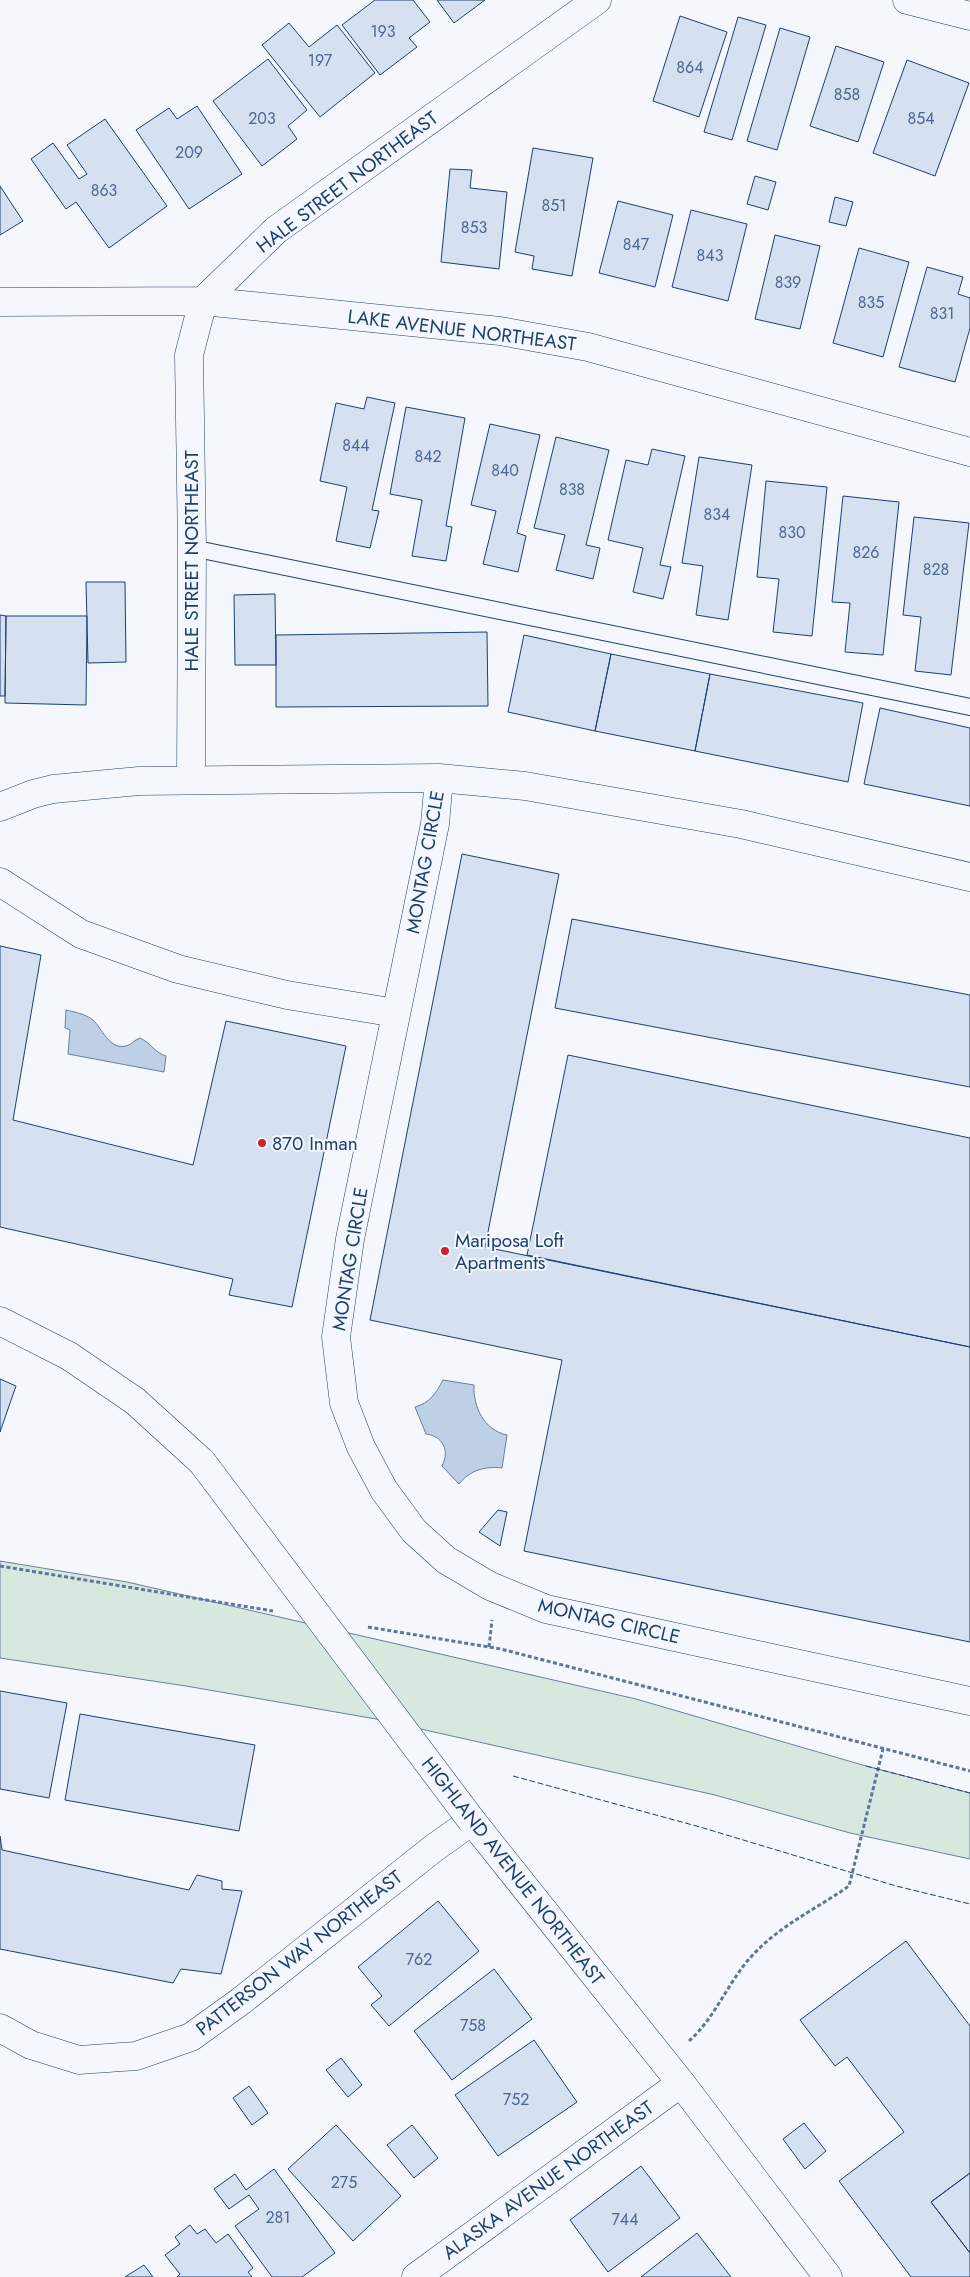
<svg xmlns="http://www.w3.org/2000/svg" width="970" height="2277" viewBox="0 0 970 2277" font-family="Jost,sans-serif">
  <rect width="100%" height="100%" fill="#f4f7fb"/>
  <path fill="#d7e8df" stroke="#687fa3" d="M 0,1561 L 127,1582 L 636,1699 L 866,1766 L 970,1793 L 970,1859 L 850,1833 L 715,1795 L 376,1719 L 186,1686 L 0,1658 Z"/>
  <path fill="#bed0e5" stroke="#687fa3" d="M 66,1010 C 75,1012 85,1014 93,1020 C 102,1028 109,1050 126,1046 C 131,1045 134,1040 140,1038 C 151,1043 155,1053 166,1056 L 164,1072 L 68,1054 L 70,1030 L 65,1028 Z
    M 443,1380 L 474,1385 C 473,1407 484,1430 507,1435 L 502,1468 C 485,1466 470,1470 459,1484 L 442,1466 C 450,1451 443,1436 426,1434 L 415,1407 C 430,1403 436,1393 443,1380 Z"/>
  <path fill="#d5e0f0" stroke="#1d3f73" d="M 375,0 L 413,0 L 430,22 L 409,38 L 417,47 L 380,75 L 342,25 Z
    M 437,0 L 485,0 L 454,23 Z
    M 680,16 L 727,32 L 699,117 L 653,101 Z
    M 738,17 L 766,25 L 732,140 L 704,132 Z
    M 289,23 L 309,47 L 337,25 L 375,73 L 320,117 L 262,45 Z
    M 780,28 L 810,37 L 777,150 L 747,141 Z
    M 836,46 L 884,62 L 858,142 L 810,126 Z
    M 268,59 L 307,110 L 288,126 L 297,139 L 262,166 L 213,101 Z
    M 907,60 L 969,83 L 935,176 L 873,153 Z
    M 197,106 L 242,174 L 189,209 L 136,130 L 169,108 L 177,119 Z
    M 105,119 L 167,206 L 109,248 L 76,202 L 66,209 L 31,159 L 53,143 L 79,179 L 87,174 L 67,145 Z
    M 533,148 L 593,158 L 572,276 L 532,269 L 534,256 L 515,252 Z
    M 450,169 L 472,170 L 470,188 L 507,192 L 499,269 L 441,262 Z
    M 755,176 L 776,182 L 768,210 L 747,204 Z
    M 0,186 L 23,221 L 0,235 Z
    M 835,197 L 853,202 L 846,226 L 829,222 Z
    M 618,201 L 673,215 L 655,287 L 599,273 Z
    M 691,210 L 747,224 L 728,301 L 672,287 Z
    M 775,235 L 820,246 L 800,329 L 755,319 Z
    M 859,248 L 909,262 L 883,357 L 833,343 Z
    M 927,267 L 963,277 L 958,294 L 970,298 L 970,328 L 955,382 L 899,367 Z
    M 367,397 L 395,403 L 372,510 L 379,511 L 370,548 L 336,541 L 347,487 L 320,481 L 336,403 L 364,409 Z
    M 406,407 L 465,418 L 446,526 L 452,527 L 446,561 L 412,556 L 422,500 L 390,494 Z
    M 490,424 L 540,435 L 517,533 L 526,536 L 518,572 L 483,564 L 496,511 L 471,505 Z
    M 556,437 L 609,450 L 586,545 L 600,548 L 593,579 L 556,570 L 565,535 L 534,528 Z
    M 652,449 L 685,456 L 660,565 L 671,567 L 663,599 L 633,592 L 643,548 L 608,540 L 626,460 L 648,465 Z
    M 699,457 L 752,465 L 728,620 L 696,615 L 703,566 L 682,563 Z
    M 766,481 L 827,487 L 812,636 L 773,632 L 779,579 L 757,577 Z
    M 843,496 L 899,502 L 883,655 L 845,652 L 850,603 L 832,602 Z
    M 914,517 L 969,523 L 951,675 L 915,671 L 921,617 L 903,615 Z
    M 86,582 L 125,582 L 126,662 L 88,663 Z
    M 275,594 L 276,665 L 235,665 L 234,595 Z
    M 0,615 L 6,616 L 5,696 L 0,696 Z
    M 6,616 L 87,616 L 86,705 L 5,703 Z
    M 487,632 L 488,706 L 276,707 L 276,635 Z
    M 524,635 L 611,654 L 595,731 L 508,712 Z
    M 611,654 L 710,674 L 695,751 L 595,731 Z
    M 710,674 L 863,703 L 848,782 L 695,751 Z
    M 880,708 L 970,728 L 970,806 L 864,784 Z
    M 462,854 L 559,874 L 485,1247 L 970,1347 L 970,1642 L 524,1551 L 562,1360 L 370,1320 Z
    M 572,919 L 970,995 L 970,1087 L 555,1008 Z
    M 0,946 L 41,955 L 13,1120 L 193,1165 L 226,1021 L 346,1046 L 292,1307 L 229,1295 L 233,1279 L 0,1227 Z
    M 568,1055 L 970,1138 L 970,1347 L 527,1255 Z
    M 0,1379 L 16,1386 L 0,1432 Z
    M 498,1510 L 507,1512 L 500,1546 L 479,1532 Z
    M 0,1691 L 67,1703 L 49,1798 L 0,1789 Z
    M 80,1714 L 255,1745 L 239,1831 L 65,1800 Z
    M 0,1836 L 2,1850 L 189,1890 L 197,1875 L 222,1881 L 222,1889 L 242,1891 L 221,1974 L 181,1969 L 173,1983 L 0,1949 Z
    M 438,1901 L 479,1951 L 389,2026 L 371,2005 L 382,1996 L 358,1967 Z
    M 906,1941 L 970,2026 L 970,2173 L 931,2202 L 970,2253 L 970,2277 L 911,2277 L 839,2181 L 904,2132 L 847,2057 L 835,2066 L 800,2020 Z
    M 494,1969 L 532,2019 L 452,2080 L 414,2031 Z
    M 534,2040 L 577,2102 L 498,2156 L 455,2095 Z
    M 341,2058 L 362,2085 L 348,2097 L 326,2070 Z
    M 249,2086 L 268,2113 L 252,2125 L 233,2098 Z
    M 804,2123 L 826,2151 L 805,2169 L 783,2139 Z
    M 336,2125 L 401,2196 L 353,2241 L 288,2169 Z
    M 412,2125 L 438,2158 L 414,2178 L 387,2145 Z
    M 641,2166 L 680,2218 L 608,2272 L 570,2220 Z
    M 274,2169 L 335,2253 L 302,2277 L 272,2277 L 235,2226 L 259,2209 L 249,2195 L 229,2209 L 214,2189 L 235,2174 L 246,2190 Z
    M 970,2173 L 970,2253 L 931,2202 Z
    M 190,2225 L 197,2234 L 205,2229 L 216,2243 L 228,2234 L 253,2268 L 248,2272 L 252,2277 L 177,2277 L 180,2274 L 165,2255 L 180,2244 L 175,2237 Z
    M 697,2233 L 731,2277 L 641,2277 Z
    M 144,2265 L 153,2277 L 125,2277 Z"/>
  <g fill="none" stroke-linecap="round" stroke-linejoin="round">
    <defs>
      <path id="service" d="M 192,548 L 970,707"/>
      <path id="minor" d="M 907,0 L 970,16
        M 0,302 L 203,301 L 500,331 L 588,347 L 970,452
        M 439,778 L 435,824 L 350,1239 L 336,1337 L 344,1403 L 361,1447 L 384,1490 L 414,1531 L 446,1560 L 490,1586 L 546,1609 L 970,1701
        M 191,780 L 192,548 L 189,355 L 203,301 L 276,230 L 597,0
        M 0,807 L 33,794 L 53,789 L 139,781 L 439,778 L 525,786 L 741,824 L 970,877
        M 0,882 L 81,934 L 178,969 L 287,995 L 396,1013
        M 0,2028 L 31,2045 L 79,2060 L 136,2056 L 191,2037 L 241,2001 L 434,1848 L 472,1821
        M 416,2277 L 681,2083"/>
      <path id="secondary" d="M 0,1321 L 69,1356 L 135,1401 L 202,1462
        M 472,1821 L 681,2083 L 828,2277"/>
    </defs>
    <use href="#service" stroke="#1d3f73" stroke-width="18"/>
    <use href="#minor" stroke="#1d3f73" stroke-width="29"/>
    <use href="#secondary" stroke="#1d3f73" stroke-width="29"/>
    <path stroke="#5e769c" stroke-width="3" stroke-dasharray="4 2.5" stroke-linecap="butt" d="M 0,1566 L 273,1611
      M 368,1627 L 501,1649 L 970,1771
      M 489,1647 L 492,1620
      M 689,2041 C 715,2018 727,1984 750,1958 C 777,1927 816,1909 849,1886 L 883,1749"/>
    <use href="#service" stroke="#f4f7fb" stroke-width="16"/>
    <use href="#minor" stroke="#f4f7fb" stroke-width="28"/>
    <use href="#secondary" stroke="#f4f7fb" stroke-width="28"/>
    <defs>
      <path id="secondary-bridge" d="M 202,1462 L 472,1821"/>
    </defs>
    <use href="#secondary-bridge" stroke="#1d3f73" stroke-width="29" stroke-linecap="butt"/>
    <use href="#secondary-bridge" stroke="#f4f7fb" stroke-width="28"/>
    <path stroke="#1d3f73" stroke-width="1" stroke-dasharray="6 2.5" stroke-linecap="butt" d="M 866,1766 L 970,1793
      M 513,1776 L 700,1827 L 896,1886 L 970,1904"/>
  </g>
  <g fill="#c62828" stroke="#f4f7fb" stroke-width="2">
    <circle cx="262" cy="1143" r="5"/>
    <circle cx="445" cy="1251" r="5"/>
  </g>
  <g text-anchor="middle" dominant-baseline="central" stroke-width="4" stroke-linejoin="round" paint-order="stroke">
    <g font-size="16" fill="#4b6792">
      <text x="383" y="31">193</text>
      <text x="320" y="60">197</text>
      <text x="690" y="67">864</text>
      <text x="847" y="94">858</text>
      <text x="262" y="118">203</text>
      <text x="921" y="118">854</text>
      <text x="189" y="152">209</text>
      <text x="104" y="190">863</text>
      <text x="554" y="205">851</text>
      <text x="474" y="227">853</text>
      <text x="636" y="244">847</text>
      <text x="710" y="255">843</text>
      <text x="788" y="282">839</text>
      <text x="871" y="302">835</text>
      <text x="942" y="313">831</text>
      <text x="356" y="445">844</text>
      <text x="428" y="456">842</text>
      <text x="505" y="470">840</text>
      <text x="572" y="489">838</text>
      <text x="717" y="514">834</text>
      <text x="792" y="532">830</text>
      <text x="866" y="552">826</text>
      <text x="936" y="569">828</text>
      <text x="419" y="1959">762</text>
      <text x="473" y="2025">758</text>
      <text x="516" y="2099">752</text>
      <text x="344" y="2182">275</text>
      <text x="278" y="2217">281</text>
      <text x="625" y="2219">744</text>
    </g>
    <g font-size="19" fill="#1d3f73" stroke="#f4f7fb">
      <text transform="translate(347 182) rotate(-37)">HALE STREET NORTHEAST</text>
      <text transform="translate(462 330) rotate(7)">LAKE AVENUE NORTHEAST</text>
      <text transform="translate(191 561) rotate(-90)">HALE STREET NORTHEAST</text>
      <text transform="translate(425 862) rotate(-80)">MONTAG CIRCLE</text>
      <text transform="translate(350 1259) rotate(-81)">MONTAG CIRCLE</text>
      <text transform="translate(609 1621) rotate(13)">MONTAG CIRCLE</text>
      <text transform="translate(513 1871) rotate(52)">HIGHLAND AVENUE NORTHEAST</text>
      <text transform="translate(299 1953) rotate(-38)">PATTERSON WAY NORTHEAST</text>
      <text transform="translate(548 2180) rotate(-36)">ALASKA AVENUE NORTHEAST</text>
    </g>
    <g font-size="19" fill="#1d3f73" stroke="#f4f7fb" text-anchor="start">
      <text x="272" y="1143">870 Inman</text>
      <text x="455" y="1240">Mariposa Loft<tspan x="455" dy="22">Apartments</tspan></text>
    </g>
  </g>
</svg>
